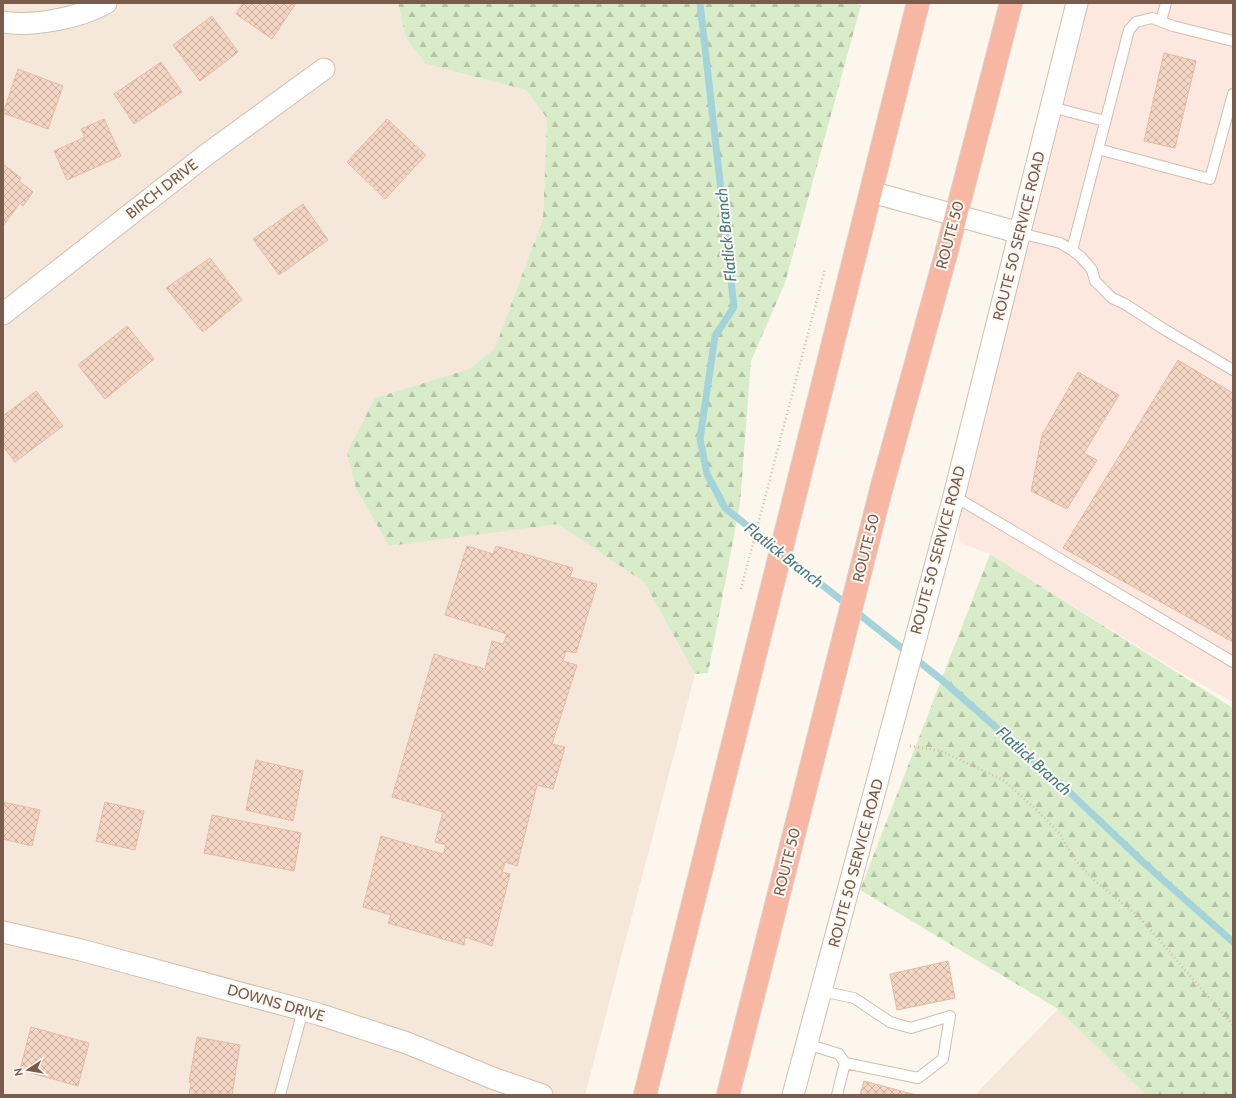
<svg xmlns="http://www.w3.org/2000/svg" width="1236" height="1098" viewBox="0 0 1236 1098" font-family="Cabin,sans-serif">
  <defs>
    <pattern id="forest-firs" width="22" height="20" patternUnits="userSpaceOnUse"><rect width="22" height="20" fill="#d8ecc9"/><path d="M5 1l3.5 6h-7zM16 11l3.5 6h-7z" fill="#b4c2a5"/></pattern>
    <pattern id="building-cross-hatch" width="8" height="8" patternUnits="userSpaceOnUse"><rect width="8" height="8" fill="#f3d5c3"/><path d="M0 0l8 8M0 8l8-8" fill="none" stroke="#cab0a1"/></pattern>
  </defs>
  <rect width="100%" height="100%" fill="#fdf6ec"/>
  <path fill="#f5e8da" d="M 3,3 L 398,3 L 406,38 L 426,64 L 526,90 L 547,118 L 543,218 L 495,348 L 469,369 L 375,398 L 389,546 L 558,523 L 644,582 L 695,674 L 585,1095 L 3,1095 Z
    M 1058,1009 L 1146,1095 L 975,1095 Z"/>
  <path fill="#fde8e0" d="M 1078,3 L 1233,3 L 1233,702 L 1171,667 L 990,554 L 960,543 L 954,496 Z"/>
  <path fill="url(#forest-firs)" d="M 398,3 L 853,3 L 861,5 L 785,283 L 751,361 L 740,504 L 708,673 L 695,674 L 644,582 L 558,524 L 389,546 L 356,488 L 347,453 L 375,398 L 469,369 L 495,348 L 543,218 L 547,118 L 526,90 L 426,64 L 406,38 Z
    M 990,554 L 1233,708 L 1233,1095 L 1146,1095 L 1058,1009 L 860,890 Z"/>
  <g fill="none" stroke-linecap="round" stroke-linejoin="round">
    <path stroke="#a5d3da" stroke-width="7" d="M 700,3 L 734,307 L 715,336 L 700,439 L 707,474 L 725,508 L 942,680 L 1063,786 L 1145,864 L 1233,942"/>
  </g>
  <path fill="url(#building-cross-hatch)" stroke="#e6bba3" d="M 243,3 L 296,3 L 272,39 L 236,14 Z
    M 212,16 L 238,52 L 200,81 L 173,45 Z
    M 1164,53 L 1196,61 L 1175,148 L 1144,141 Z
    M 161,62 L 182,92 L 134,124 L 114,94 Z
    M 18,69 L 63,86 L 48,129 L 3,113 Z
    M 104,119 L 121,156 L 67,180 L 54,151 L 85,137 L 81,129 Z
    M 387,119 L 426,155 L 385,199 L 347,162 Z
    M 3,164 L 21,178 L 19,181 L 33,192 L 23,206 L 20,203 L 3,226 Z
    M 303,204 L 328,240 L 279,275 L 253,239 Z
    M 210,258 L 242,300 L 203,332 L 166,288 Z
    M 127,326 L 154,359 L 105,399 L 78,365 Z
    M 1178,360 L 1233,393 L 1233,642 L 1063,548 Z
    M 1078,372 L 1119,395 L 1084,453 L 1097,460 L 1067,509 L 1031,491 L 1042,435 Z
    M 36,391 L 63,426 L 15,462 L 3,446 L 3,416 Z
    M 467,546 L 493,554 L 496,546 L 573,568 L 570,577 L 597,584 L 576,653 L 566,651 L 563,661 L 577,665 L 552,744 L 565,747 L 553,789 L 537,785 L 517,866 L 505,862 L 502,872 L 510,874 L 492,946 L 465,937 L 464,945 L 388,923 L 391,915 L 363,907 L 381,836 L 443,854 L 446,845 L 435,842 L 443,812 L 392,797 L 434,654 L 485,669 L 492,641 L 503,644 L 507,634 L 445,615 Z
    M 256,760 L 303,771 L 293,821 L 246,810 Z
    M 3,802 L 40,810 L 32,846 L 3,839 Z
    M 105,802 L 144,811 L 135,850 L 96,841 Z
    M 212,815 L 301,833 L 294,871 L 204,853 Z
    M 948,961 L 955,998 L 897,1010 L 890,974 Z
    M 31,1027 L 89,1043 L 78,1086 L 20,1070 Z
    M 197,1037 L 240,1045 L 232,1095 L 189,1095 L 191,1083 L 189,1082 Z
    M 864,1081 L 916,1095 L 860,1095 Z"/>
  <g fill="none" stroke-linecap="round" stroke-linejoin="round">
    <defs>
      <path id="lane" d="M 1161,21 L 1166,3
        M 1051,107 L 1105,121
        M 1098,149 L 1210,179 L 1233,94
        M 1020,233 L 1060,243 L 1072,250 L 1081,257 L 1092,270 L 1095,281 L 1112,298 L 1125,304 L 1162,328 L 1233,370
        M 1072,250 L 1129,30 L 1136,22 L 1152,18 L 1173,26 L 1233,41
        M 954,496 L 1233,662
        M 821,991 L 854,998 L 890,1022 L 911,1028 L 950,1016 L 943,1059 L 918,1078 L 845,1063
        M 807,1044 L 839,1054 L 845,1063 L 837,1095
        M 280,1095 L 303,1010"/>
      <path id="street" d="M 3,22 C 33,27 79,18 106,3
        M 871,192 L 1020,233
        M 3,314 L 206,155 L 324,69
        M 3,932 L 81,950 L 318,1014 L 407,1043 L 495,1079 L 542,1095
        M 793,1095 L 954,496 L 1077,3"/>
      <path id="highway" d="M 645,1095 L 918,3
        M 728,1095 L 881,490 L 946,254 L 1011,3"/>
    </defs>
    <use href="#lane" stroke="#d1beb0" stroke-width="12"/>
    <use href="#street" stroke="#d1beb0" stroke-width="23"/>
    <use href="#highway" stroke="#dad1cd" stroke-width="24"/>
    <path stroke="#d9b8a5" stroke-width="2.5" stroke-dasharray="1 3" stroke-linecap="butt" d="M 741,589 L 825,269
      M 910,746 L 941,751 L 1003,780 L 1036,809 L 1060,834 L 1075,860 L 1094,880 L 1139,917 L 1233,1025"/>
    <use href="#lane" stroke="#fff" stroke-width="10"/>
    <use href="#street" stroke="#fff" stroke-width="21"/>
    <use href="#highway" stroke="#f7b7a3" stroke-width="22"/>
  </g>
  <g text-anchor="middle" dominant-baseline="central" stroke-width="4" stroke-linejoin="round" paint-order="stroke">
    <g font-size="15" fill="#7a5c4d" stroke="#fffaf3">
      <text transform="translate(162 189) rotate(-38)">BIRCH DRIVE</text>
      <text transform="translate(950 235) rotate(-75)">ROUTE 50</text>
      <text transform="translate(1019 236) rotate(-76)">ROUTE 50 SERVICE ROAD</text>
      <text transform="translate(866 548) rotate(-76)">ROUTE 50</text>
      <text transform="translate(938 550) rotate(-75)">ROUTE 50 SERVICE ROAD</text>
      <text transform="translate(787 862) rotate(-76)">ROUTE 50</text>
      <text transform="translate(856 863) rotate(-75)">ROUTE 50 SERVICE ROAD</text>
      <text transform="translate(276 1003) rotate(16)">DOWNS DRIVE</text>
    </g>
    <g font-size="16" font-style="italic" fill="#437c86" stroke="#fffaf3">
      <text transform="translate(726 235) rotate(-96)">Flatlick Branch</text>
      <text transform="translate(784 555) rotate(38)">Flatlick Branch</text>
      <text transform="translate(1034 761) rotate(42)">Flatlick Branch</text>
    </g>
  </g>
  <rect width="1236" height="1098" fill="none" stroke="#7a5c4d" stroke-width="8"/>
  <g transform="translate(28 1070) rotate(258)" stroke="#fffaf3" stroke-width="3" paint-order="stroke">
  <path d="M0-3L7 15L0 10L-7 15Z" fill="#7a5c4d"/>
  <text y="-6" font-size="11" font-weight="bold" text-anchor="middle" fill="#7a5c4d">N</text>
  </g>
</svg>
